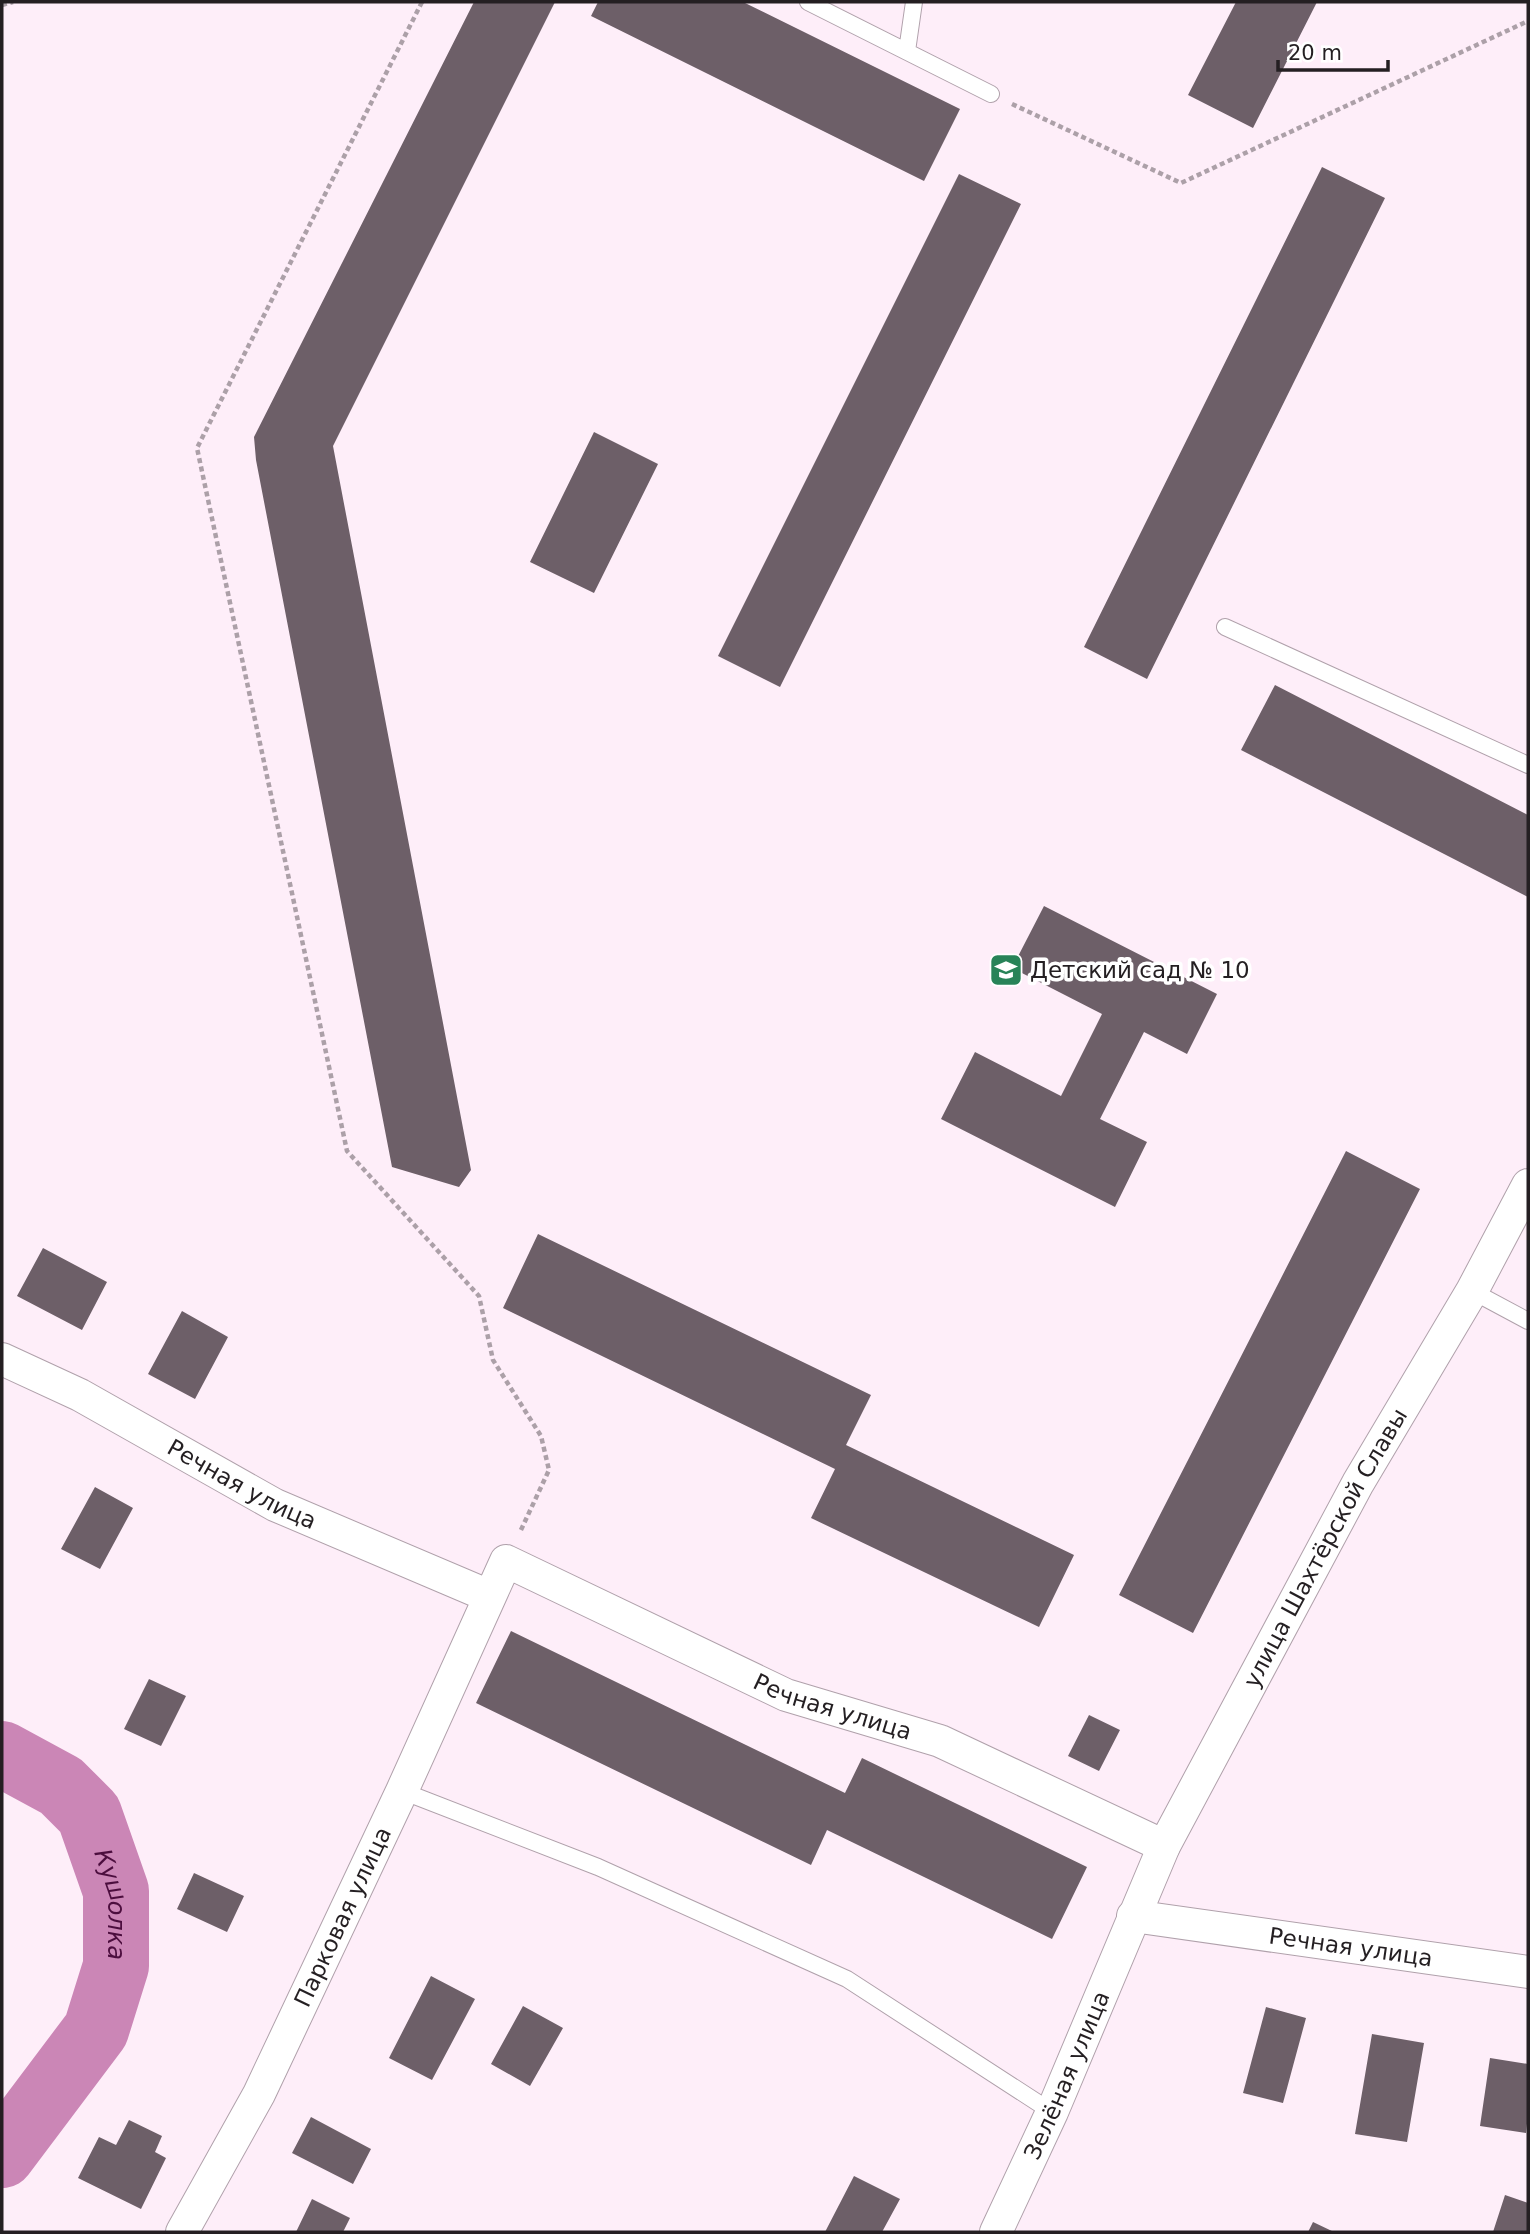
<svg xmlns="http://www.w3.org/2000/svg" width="1530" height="2234" viewBox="0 0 1530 2234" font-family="'DejaVu Sans',sans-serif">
  <rect width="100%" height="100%" fill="#feeef9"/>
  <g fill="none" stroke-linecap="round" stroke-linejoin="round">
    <path stroke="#cb86b6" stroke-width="66" id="s1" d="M 2,1754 L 61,1786 L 89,1814 L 116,1891 L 116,1966 L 96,2030 L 2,2155"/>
  </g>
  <path fill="#6d5f68" d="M 474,2 L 555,2 L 333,446 L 471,1170 L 459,1187 L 392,1167 L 256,460 L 254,437 Z
    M 598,2 L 743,2 L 960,109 L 924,181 L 591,16 Z
    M 1236,2 L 1317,2 L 1253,128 L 1188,95 Z
    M 1322,167 L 1385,198 L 1147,679 L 1084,647 Z
    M 959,174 L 1021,204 L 780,687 L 718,656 Z
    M 594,432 L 658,464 L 594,593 L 530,562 Z
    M 1275,685 L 1528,815 L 1528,897 L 1241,750 Z
    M 1044,906 L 1217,994 L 1187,1054 L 1144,1032 L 1100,1119 L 1147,1142 L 1115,1207 L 941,1119 L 975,1052 L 1061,1096 L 1102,1014 L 1012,968 Z
    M 1346,1151 L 1420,1189 L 1193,1633 L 1119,1595 Z
    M 538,1234 L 871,1395 L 846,1445 L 1074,1555 L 1039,1627 L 811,1518 L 835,1469 L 503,1308 Z
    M 43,1248 L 107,1282 L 82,1330 L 17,1296 Z
    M 182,1311 L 228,1337 L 195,1399 L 148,1374 Z
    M 95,1487 L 133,1508 L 100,1569 L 61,1549 Z
    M 511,1631 L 845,1793 L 862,1758 L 1087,1867 L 1052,1939 L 827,1830 L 811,1865 L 476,1703 Z
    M 149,1679 L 186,1696 L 161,1746 L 124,1729 Z
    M 1089,1715 L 1120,1730 L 1099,1771 L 1068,1756 Z
    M 194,1873 L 244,1896 L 227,1932 L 177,1909 Z
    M 431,1976 L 475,1999 L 432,2080 L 389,2058 Z
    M 523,2006 L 563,2028 L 530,2086 L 491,2064 Z
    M 1266,2007 L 1306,2018 L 1283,2103 L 1243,2093 Z
    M 1372,2034 L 1424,2043 L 1407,2142 L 1355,2134 Z
    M 1490,2058 L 1528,2064 L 1528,2114 L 1526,2133 L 1480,2126 Z
    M 311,2117 L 371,2149 L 353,2184 L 292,2153 Z
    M 129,2120 L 162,2136 L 155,2152 L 166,2158 L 141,2209 L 78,2178 L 99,2137 L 116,2145 Z
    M 854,2176 L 900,2199 L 882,2232 L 825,2232 Z
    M 1505,2195 L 1528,2203 L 1528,2232 L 1493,2232 Z
    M 312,2199 L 350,2218 L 343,2232 L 296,2232 Z
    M 1313,2222 L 1334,2232 L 1308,2232 Z"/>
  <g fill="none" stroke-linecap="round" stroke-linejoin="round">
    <defs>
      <path id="service" d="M 808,2 L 991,94
        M 907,51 L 914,2
        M 1225,627 L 1528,765
        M 1472,1291 L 1528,1321
        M 402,1791 L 598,1867 L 847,1979 L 1052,2112"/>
      <g id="minor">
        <path id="s2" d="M 2,1359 L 80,1395 L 275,1505 L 489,1596"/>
        <path id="s3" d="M 1133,1916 L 1528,1972"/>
        <path id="s4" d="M 182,2232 L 259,2094 L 402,1791 L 506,1561 L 786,1695 L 940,1741 L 1164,1846"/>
        <path id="s5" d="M 996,2232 L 1052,2112 L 1164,1846 L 1358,1483 L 1472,1291 L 1528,1185"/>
      </g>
    </defs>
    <use href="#service" stroke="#b0a1ab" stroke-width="18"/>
    <use href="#minor" stroke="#b0a1ab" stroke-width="34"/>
    <path stroke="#aca0a8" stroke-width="4.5" stroke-dasharray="5 3.5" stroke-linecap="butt" d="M 422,2 L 197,448 L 347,1151 L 479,1296 L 493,1360 L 541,1436 L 549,1470 L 520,1532
      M 2,5 L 13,2
      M 1012,104 L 1181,183 L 1528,21"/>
    <use href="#service" stroke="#fff" stroke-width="16"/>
    <use href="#minor" stroke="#fff" stroke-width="32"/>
  </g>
  <defs>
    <symbol id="school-square" viewBox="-11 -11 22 22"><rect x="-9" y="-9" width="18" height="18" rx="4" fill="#288358" stroke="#fff"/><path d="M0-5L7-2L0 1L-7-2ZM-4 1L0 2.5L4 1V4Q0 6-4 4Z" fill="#fff"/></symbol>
  </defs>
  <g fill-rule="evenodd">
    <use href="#school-square" x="987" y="951" width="38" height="38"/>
  </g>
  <g text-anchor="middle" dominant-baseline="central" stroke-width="7" stroke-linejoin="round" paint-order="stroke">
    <g font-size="23" fill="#241f22" stroke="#fff" text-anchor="start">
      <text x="1030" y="970">Детский сад № 10</text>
    </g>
    <g font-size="23" fill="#241f22" stroke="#fff">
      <text stroke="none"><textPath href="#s2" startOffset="271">Речная улица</textPath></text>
      <text stroke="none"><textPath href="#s5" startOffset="760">улица Шахтёрской Славы</textPath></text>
      <text stroke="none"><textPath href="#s4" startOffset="1104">Речная улица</textPath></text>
      <text stroke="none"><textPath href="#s4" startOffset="354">Парковая улица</textPath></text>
      <text stroke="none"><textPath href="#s3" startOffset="220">Речная улица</textPath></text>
      <text stroke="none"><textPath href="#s5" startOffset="172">Зелёная улица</textPath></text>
    </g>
    <g font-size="24" font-style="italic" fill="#4c0e3e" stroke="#fff">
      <text stroke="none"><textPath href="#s1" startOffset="201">Кушолка</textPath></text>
    </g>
  </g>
  <rect width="1530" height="2234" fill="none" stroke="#241f22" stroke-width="7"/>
  <path d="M1278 60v10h110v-10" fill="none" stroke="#241f22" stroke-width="3.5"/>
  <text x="1288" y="60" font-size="21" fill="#241f22" stroke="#ffffff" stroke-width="5" paint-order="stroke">20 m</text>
</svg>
